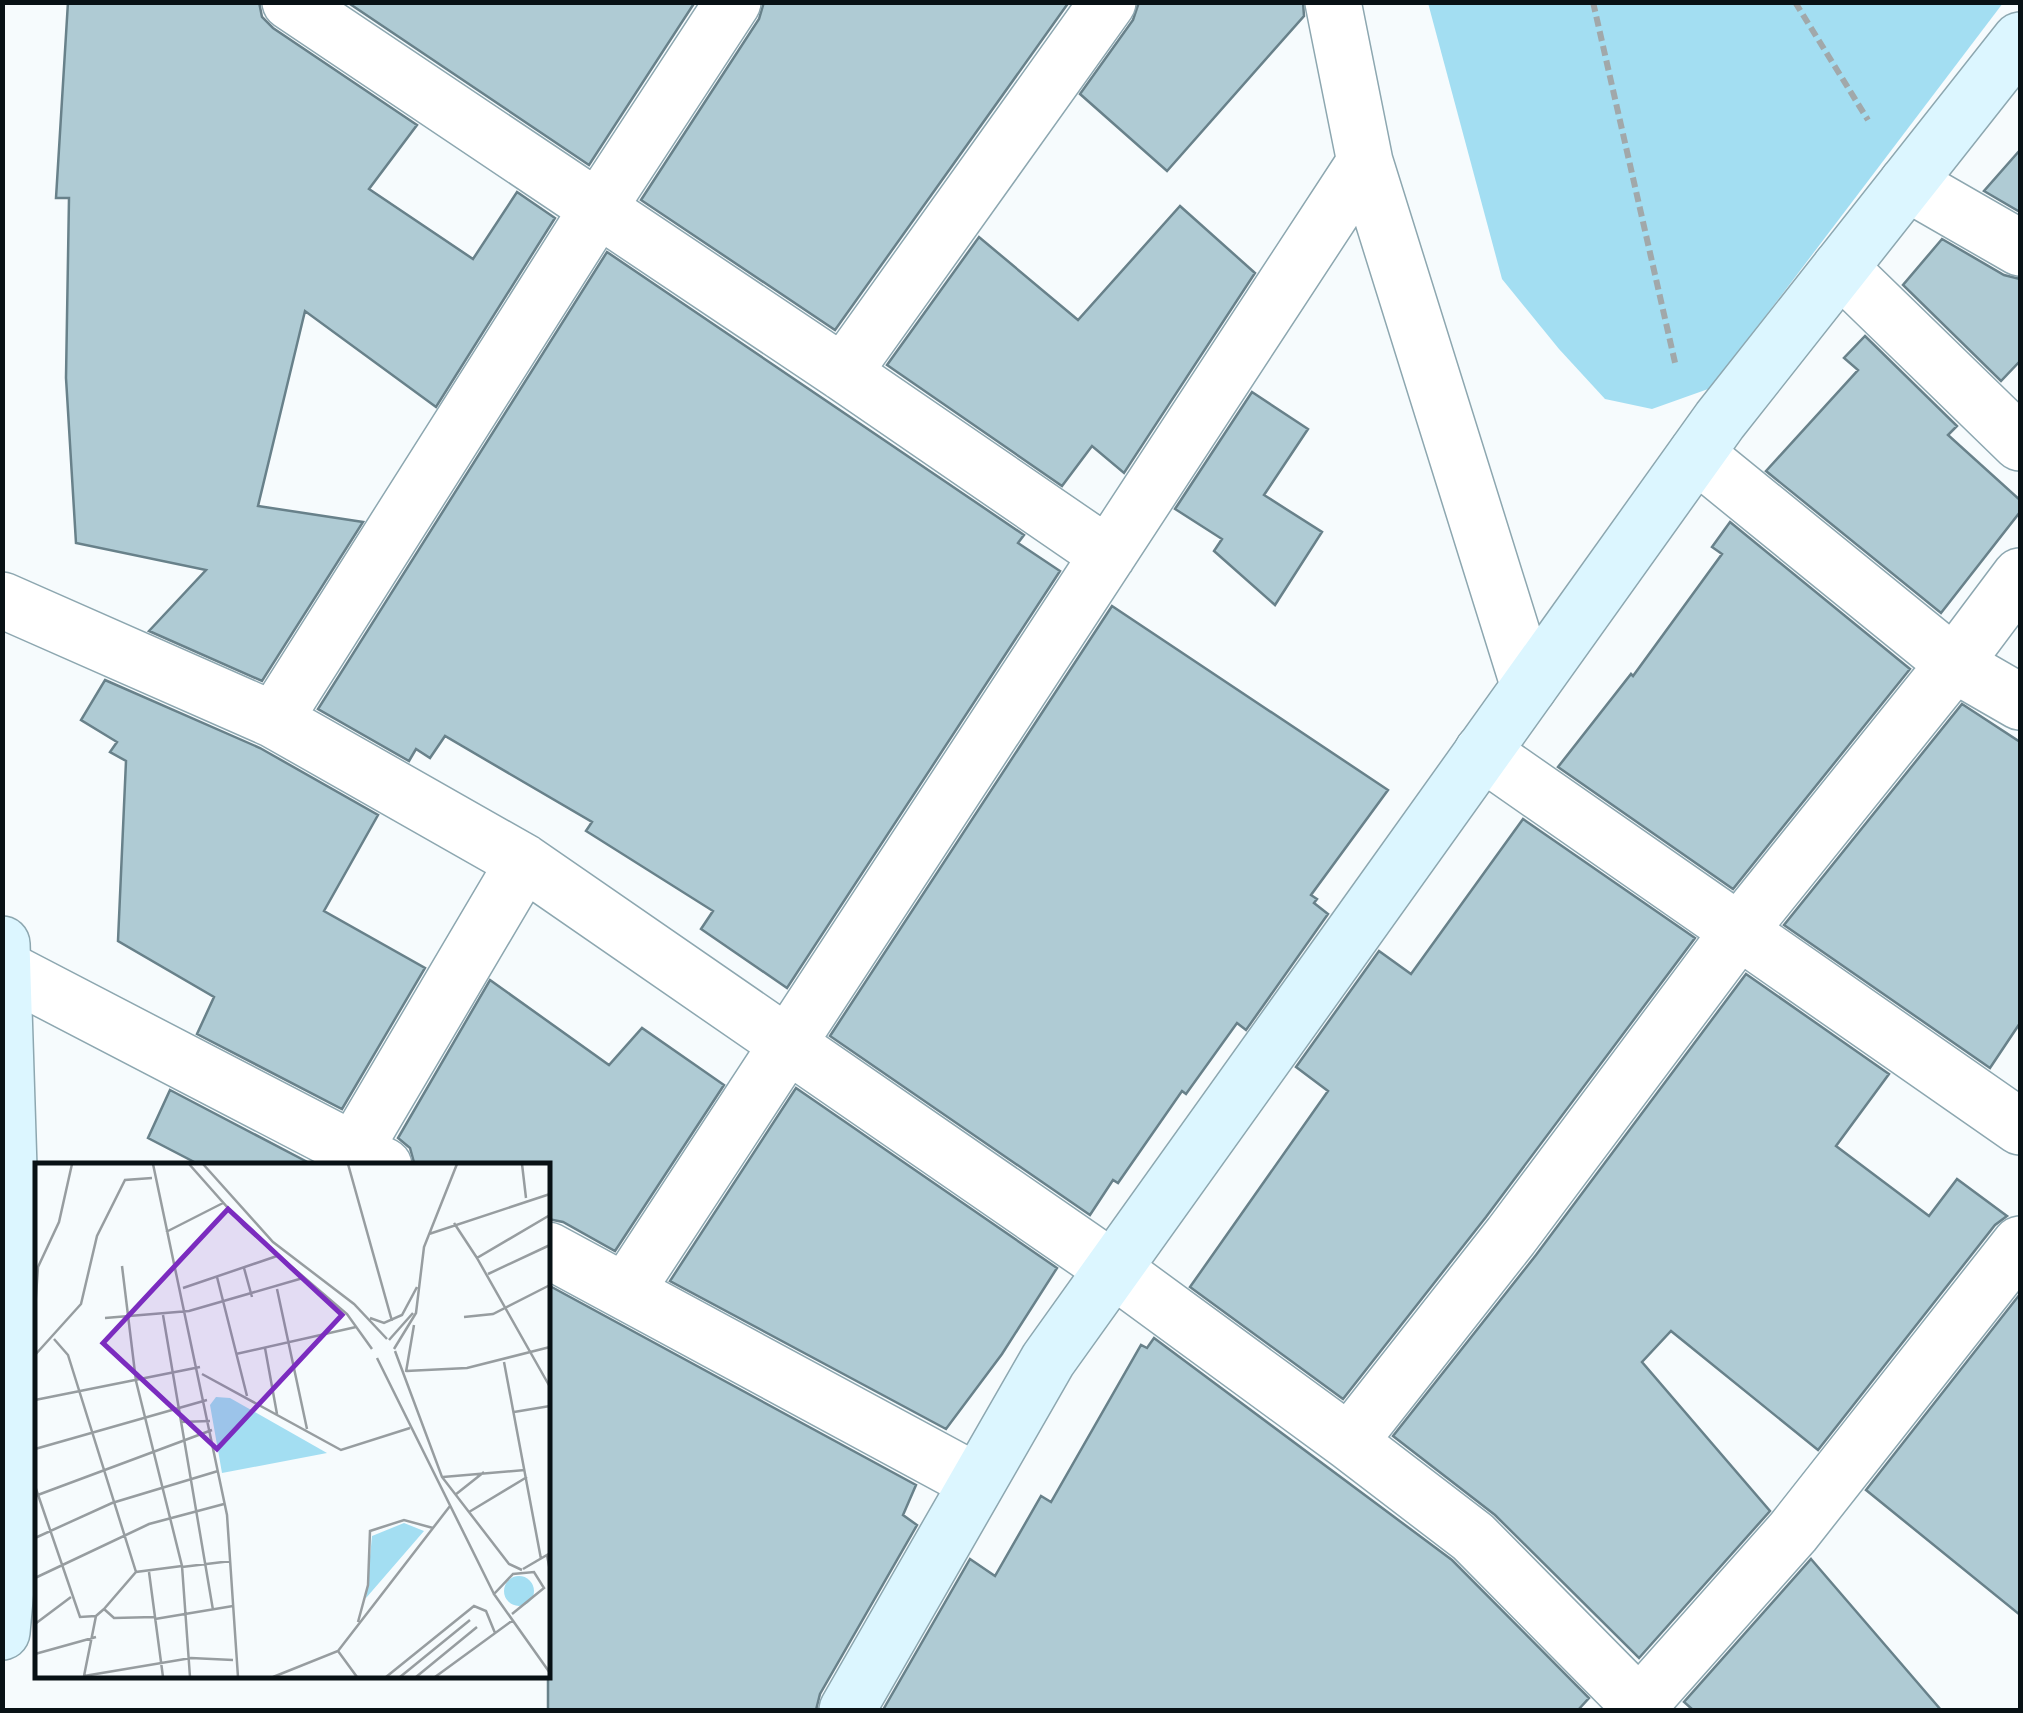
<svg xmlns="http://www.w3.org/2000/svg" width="2023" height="1713" viewBox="0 0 2023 1713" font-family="Mulish,sans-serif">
  <rect width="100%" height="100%" fill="#f6fbfd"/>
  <path fill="#a3def2" d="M 1428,3 L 2003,3 L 1711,388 L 1652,409 L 1605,399 L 1559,349 L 1502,279 Z"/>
  <path fill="#afcbd4" stroke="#68818a" stroke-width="2.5" d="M 68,2 L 259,2 L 262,17 L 273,28 L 417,125 L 369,189 L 473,259 L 517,192 L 555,218 L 436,407 L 305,311 L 258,506 L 363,522 L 262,681 L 149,631 L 206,570 L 76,543 L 66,378 L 69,198 L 56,198 Z
    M 347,2 L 695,2 L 589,165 Z
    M 764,2 L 1069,2 L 835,330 L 641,200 L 759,19 Z
    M 1139,2 L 1303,2 L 1304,16 L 1167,171 L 1080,94 L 1133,20 Z
    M 2020,150 L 2020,212 L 1984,191 Z
    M 1180,206 L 1255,273 L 1124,473 L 1092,446 L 1062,486 L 887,365 L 979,237 L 1078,320 Z
    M 1942,239 L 2004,275 L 2020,279 L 2020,361 L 2001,381 L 1903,285 Z
    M 607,252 L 1024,535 L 1018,543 L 1060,571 L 787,988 L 701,929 L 713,911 L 586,831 L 592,822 L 445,736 L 430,758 L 416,749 L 409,761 L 318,709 Z
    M 1865,336 L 1957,426 L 1948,435 L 2020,500 L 2020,512 L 1941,613 L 1766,471 L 1858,370 L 1844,358 Z
    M 1252,392 L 1308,429 L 1264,495 L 1322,532 L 1275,605 L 1214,551 L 1222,539 L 1175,509 Z
    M 1730,522 L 1910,669 L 1733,889 L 1558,767 L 1631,674 L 1633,676 L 1722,554 L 1712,547 Z
    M 1112,606 L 1388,790 L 1311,895 L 1317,899 L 1314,903 L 1328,914 L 1246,1030 L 1237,1023 L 1186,1094 L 1182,1091 L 1118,1183 L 1113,1180 L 1090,1215 L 830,1036 Z
    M 105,680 L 260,748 L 378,815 L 324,911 L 425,968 L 342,1109 L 197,1034 L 214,997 L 118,941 L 126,761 L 110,752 L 117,742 L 81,720 Z
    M 1962,704 L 2020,742 L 2020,1023 L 1990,1068 L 1784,925 Z
    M 1523,819 L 1695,938 L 1486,1217 L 1343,1399 L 1190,1287 L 1328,1091 L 1296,1067 L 1379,951 L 1411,974 Z
    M 1746,974 L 1889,1074 L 1836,1146 L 1929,1216 L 1957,1179 L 2007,1216 L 1995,1225 L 1818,1450 L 1671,1331 L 1642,1362 L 1770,1511 L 1639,1658 L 1495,1515 L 1393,1436 L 1536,1255 Z
    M 490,980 L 609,1065 L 642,1028 L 724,1085 L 615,1251 L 563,1222 L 548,1219 L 548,1166 L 415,1166 L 410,1148 L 398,1138 Z
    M 796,1088 L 1057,1268 L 1002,1354 L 946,1429 L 670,1281 Z
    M 170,1090 L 315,1166 L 202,1166 L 148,1138 Z
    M 548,1285 L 916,1485 L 903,1515 L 917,1525 L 820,1694 L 816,1710 L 548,1710 Z
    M 2020,1294 L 2020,1615 L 1866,1490 Z
    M 1154,1338 L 1452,1560 L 1589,1698 L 1578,1710 L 883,1710 L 970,1559 L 995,1576 L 1041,1496 L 1051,1502 L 1141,1345 L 1147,1348 Z
    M 1811,1559 L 1941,1710 L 1693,1710 L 1684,1702 Z"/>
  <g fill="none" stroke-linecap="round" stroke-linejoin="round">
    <defs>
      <path id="street" d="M 290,2 L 843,373 L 1108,555
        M 1333,2 L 1365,162 L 1529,687
        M 1907,183 L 2020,248
        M 1840,268 L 2020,443
        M 843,373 L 1108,2
        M 1696,454 L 1954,664 L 2020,702
        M 2,600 L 274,720 L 524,862 L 1113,1269 L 1349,1442 L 1473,1537 L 1644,1710
        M 274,720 L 597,210 L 733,2
        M 1482,752 L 2020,1127
        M 3,968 L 384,1166
        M 354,1150 L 524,862
        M 548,1250 L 977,1482
        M 626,1291 L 1365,162
        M 1349,1442 L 1511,1236 L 1739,931 L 1954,664 L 2020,576
        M 1635,1710 L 1793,1532 L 2020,1244"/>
      <path id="secondary" d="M 2,944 L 18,1457 L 2,1632
        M 847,1710 L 1048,1360 L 1720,420 L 2020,40"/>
    </defs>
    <use href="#street" stroke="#8da7b0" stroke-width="58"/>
    <use href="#secondary" stroke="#8da7b0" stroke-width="58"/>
    <path stroke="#a1a8aa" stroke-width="6" stroke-dasharray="10 5" stroke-linecap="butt" d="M 1593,2 L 1676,367
      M 1795,2 L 1868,120"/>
    <use href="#street" stroke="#fff" stroke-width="55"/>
    <use href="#secondary" stroke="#dcf6ff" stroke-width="55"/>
  </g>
  <g transform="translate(35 1163)">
    <rect width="515" height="515" fill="#f6fbfd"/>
    <path d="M 181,234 L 195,235 L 292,290 L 187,310 L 175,242 ZM 369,360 L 389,368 L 331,435 L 337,373 ZM469 428a15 15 0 1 1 30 0a15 15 0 1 1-30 0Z" fill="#a3def2"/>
    <path fill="none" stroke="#979da0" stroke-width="2.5" d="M 118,1 L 192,352 L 203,514M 154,1 L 209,63 L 312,151 L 337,186M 168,1 L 238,79 L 319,141 L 352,176M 313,1 L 357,158M 487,1 L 491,35M 515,52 L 442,95 L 515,224M 419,60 L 442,95M 131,69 L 188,40M 394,71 L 515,31M 87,103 L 101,218 L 147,403 L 155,514M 209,105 L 217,134M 453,111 L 515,82M 182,114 L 212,233M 148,125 L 242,93M 242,126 L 272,266M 0,147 L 3,104 L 24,59 L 37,1M 128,152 L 178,447M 429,154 L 458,151 L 515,122M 70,155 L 154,148 L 268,115M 335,155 L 349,160 L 367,152 L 382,124M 19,176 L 33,192 L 101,409M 354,177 L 378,150M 230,185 L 242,251M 359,186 L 381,150 L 389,84 L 422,1M 360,188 L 407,314 L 474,401 L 487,407M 201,191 L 321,164M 0,192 L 46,141 L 62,73 L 90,17 L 117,15M 342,195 L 459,431M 469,199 L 506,396M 371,208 L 432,205 L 515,184M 371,209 L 379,162M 167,211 L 306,287 L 375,265M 0,237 L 165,204M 479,249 L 515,243M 145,259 L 175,258M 0,286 L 172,237M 408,314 L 490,307M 0,323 L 45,454 L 61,453M 420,332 L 449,309M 0,333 L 177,267M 434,349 L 492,314M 0,375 L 77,340 L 183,308M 147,404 L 196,398M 488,406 L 512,392 L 515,408M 114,409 L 128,514M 0,415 L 114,361 L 189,341M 69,446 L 101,409 L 147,403M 477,451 L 509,425 L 499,409 L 478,411 L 459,431 L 515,510M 120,456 L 198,443M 323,459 L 333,422 L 335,368 L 369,357 L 398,365M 0,461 L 36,434M 303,488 L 322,514M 0,491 L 61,474M 49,513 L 156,495 L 198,497M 49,513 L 61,453 L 69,446 L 79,455 L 120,454M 238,514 L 303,488 L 415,343M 351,514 L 439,443 L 451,448 L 460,470M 365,514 L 435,457M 381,514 L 442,464M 400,514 L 478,457"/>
    <path fill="#7b2cbf" fill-opacity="0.15" stroke="#7b2cbf" stroke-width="5" d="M 193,46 L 307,152 L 182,286 L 68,180 Z"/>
    <rect width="515" height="515" fill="none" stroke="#081115" stroke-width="5"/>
  </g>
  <rect width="2023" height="1713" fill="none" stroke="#081115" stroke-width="10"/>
</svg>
